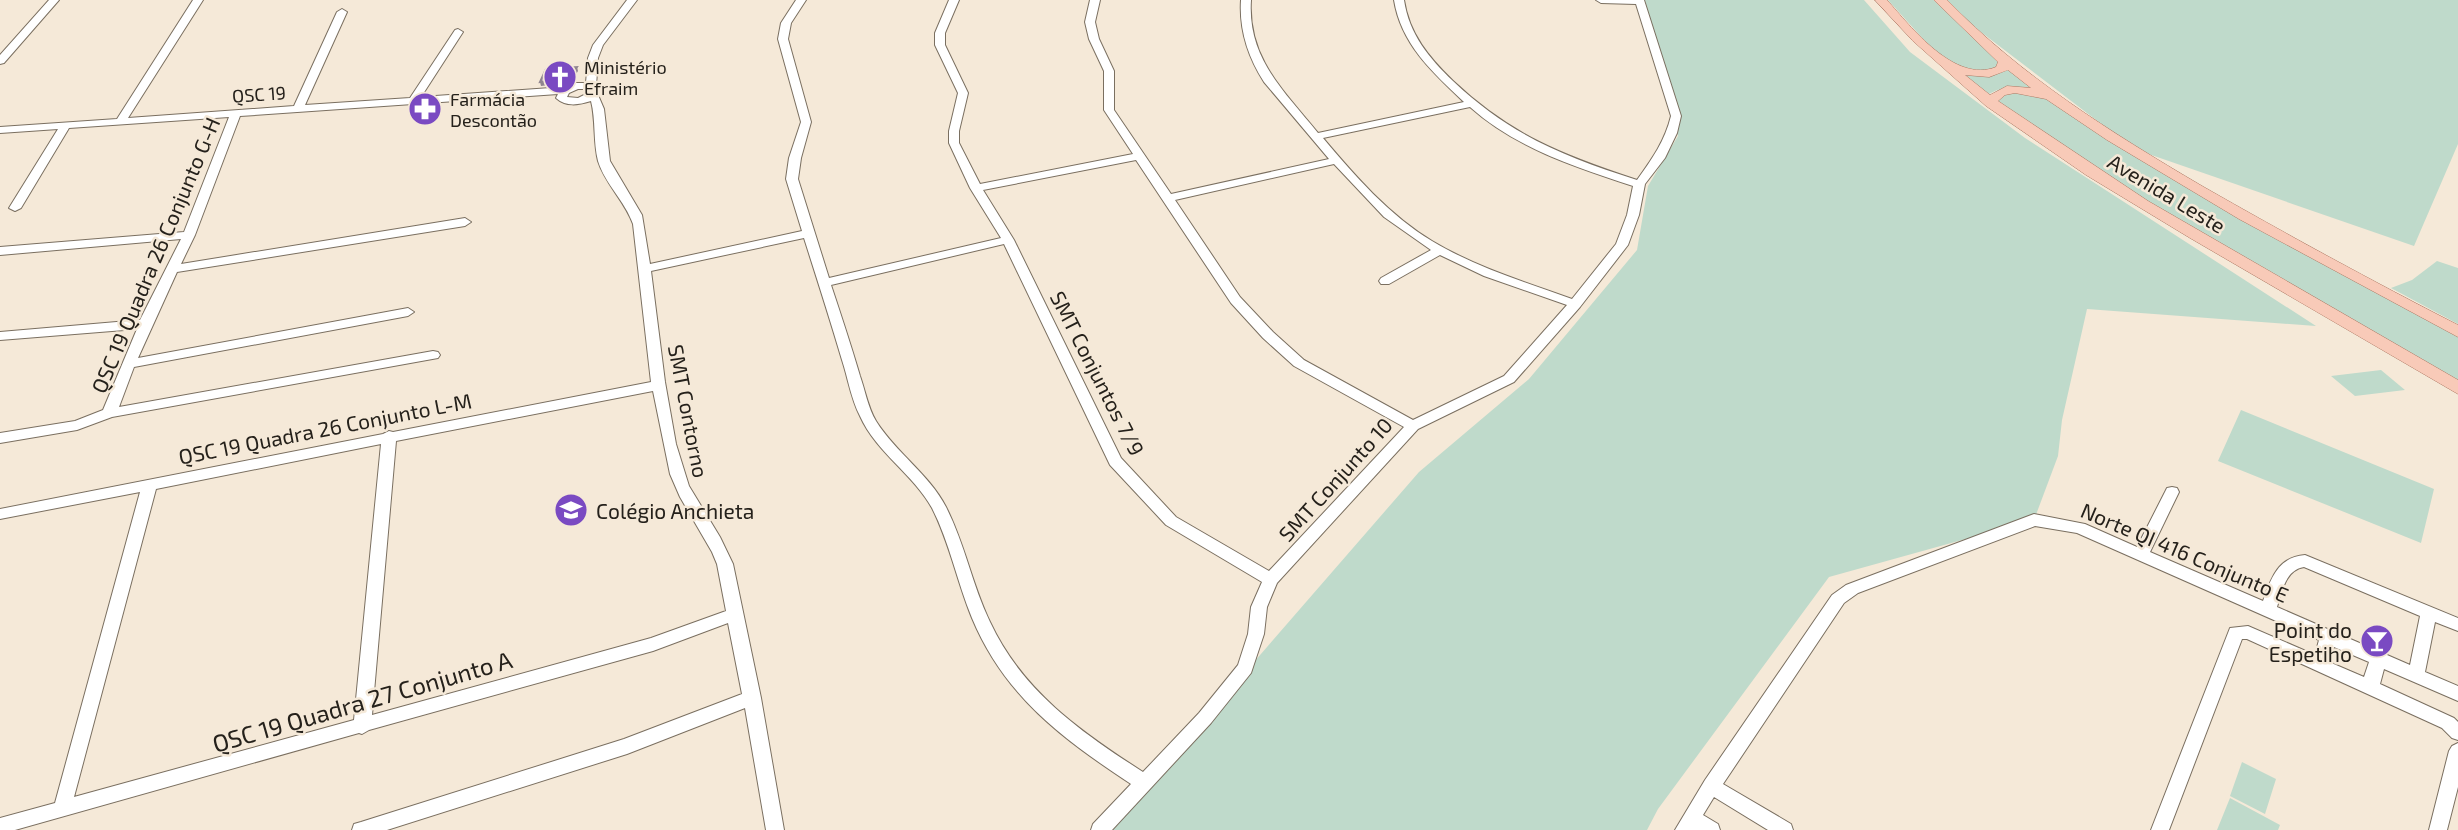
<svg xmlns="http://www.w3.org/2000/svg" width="2458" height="830" viewBox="0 0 2458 830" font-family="'Exo 2',sans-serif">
  <rect width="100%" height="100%" fill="#f5e9d8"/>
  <path fill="#bfdacb" d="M 1645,0 L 1864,0 L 1910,52 L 2025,138 L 2316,326 L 2087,309 L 2062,420 L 2058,456 L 2034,520 L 1829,577 L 1658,809 L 1647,830 L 1108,830 L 1419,472 L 1529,379 L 1637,250 L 1648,186 L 1678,136 Z
    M 1888,0 L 1935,0 L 2057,105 L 2458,331 L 2458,393 L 2081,160 L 2003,107 L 1991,95 L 1999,89 L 1989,94 L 1943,61 Z
    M 1946,0 L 2458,0 L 2458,144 L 2414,246 L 2134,149 L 1956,13 Z
    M 2437,261 L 2458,268 L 2458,324 L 2391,288 L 2412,280 Z
    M 2381,370 L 2405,390 L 2355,396 L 2331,376 Z
    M 2241,410 L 2434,489 L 2421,543 L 2218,461 Z
    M 2242,762 L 2276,779 L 2265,814 L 2230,796 Z
    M 2230,798 L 2280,825 L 2278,830 L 2217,830 Z"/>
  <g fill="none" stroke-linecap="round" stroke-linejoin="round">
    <defs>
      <path id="minor" d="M 49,0 L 59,0 L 4,63 L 0,64 L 0,55 Z
        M 193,0 L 203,0 L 128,118 L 294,106 L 337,12 L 342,9 L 347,12 L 305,105 L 410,98 L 455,30 L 458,29 L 463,32 L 421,97 L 565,87 L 576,83 L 586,83 L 588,58 L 593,45 L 627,0 L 637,0 L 603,45 L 598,58 L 596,86 L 600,89 L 598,95 L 604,109 L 610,161 L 642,215 L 650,264 L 802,231 L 786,179 L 789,158 L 801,122 L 778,39 L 781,23 L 796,0 L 806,0 L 791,23 L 788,39 L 811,122 L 801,158 L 798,179 L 829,278 L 1001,238 L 970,188 L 949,143 L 949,131 L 958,93 L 935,45 L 935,33 L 949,0 L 959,0 L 945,33 L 945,45 L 968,93 L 959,131 L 959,143 L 980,184 L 1133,154 L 1104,110 L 1104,71 L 1089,39 L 1085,22 L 1090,0 L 1100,0 L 1095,22 L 1099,39 L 1114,71 L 1114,110 L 1171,194 L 1329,159 L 1264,82 C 1248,57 1239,30 1241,0 L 1251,0 C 1247,58 1284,91 1318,133 L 1464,102 C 1433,73 1401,44 1394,0 L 1404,0 C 1409,34 1429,58 1453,81 C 1510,135 1563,156 1637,180 C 1652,159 1665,141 1671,116 L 1636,4 L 1601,3 L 1596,0 L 1644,0 L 1681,116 L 1677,133 L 1665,158 L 1645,184 L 1639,215 L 1628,245 L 1580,307 L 1514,382 L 1418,429 L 1277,583 L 1267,607 L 1264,634 L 1251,673 L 1211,723 L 1112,830 L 1091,830 L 1093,824 L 1131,784 C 1063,739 1005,697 972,618 C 957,582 950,543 932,508 C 913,474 876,452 860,416 C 851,399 848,378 842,360 C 830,319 817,279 804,238 L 651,271 L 665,382 L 676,444 L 689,486 L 720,537 L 733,564 L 761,698 L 784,830 L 766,830 L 745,708 L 627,754 L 387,830 L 352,830 L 354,824 L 361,822 L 624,739 L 742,694 L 728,623 L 653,651 L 369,730 L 362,734 L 359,733 L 15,830 L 0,830 L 0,818 L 55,803 L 140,492 L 0,519 L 0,509 L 383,434 L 389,431 L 393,432 L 651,382 L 633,224 C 625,201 605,184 598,161 C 593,142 596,120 591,101 C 578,105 566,107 556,98 L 558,94 L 240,116 L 195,235 L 181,264 L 465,218 L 471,222 L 465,226 L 177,272 L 138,358 L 408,308 L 414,312 L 408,316 L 134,367 L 119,407 L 433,351 L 438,352 L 440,355 L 438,358 L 112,417 L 77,430 L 0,443 L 0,433 L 75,421 L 103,410 L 137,329 L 0,340 L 0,332 L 140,320 L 181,239 L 0,255 L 0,247 L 184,232 L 229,117 L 69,128 L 21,208 L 15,211 L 9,208 L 58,129 L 0,133 L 0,127 L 117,119 ZM 578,89 L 586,89 L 590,92 L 578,98 L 567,97 L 569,93 ZM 1470,107 C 1516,148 1575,167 1633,186 L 1627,215 L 1616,244 L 1572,299 C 1525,282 1475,267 1432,241 C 1389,215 1354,175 1323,138 ZM 1136,160 L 1231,303 L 1263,338 L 1294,366 L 1404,427 L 1269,571 L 1176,517 L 1121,458 L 1014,240 L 983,190 ZM 1334,164 L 1384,217 L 1431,250 L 1381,278 L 1379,281 L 1381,284 L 1389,284 L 1440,255 L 1484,276 L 1567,305 L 1504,376 L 1413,420 L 1304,360 L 1273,332 L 1240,297 L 1175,200 ZM 1004,244 L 1110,465 L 1166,525 L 1262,582 L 1251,607 L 1248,634 L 1238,665 L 1199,713 L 1143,772 C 1081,732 1022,691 990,622 C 972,585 965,544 946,507 C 929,474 896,453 876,421 C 868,408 865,390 860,376 C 851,345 841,315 831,285 ZM 653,391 L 670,474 L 680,497 L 712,552 L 717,564 L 726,611 L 651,638 L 372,715 L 396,441 ZM 381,444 L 354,720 L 74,797 L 156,489 Z
        M 2172,487 L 2177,488 L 2179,492 L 2150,552 L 2263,601 C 2271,578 2278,557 2305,555 L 2458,618 L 2458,631 L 2435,622 L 2425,672 L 2458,686 L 2458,701 L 2384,669 L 2380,684 L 2454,718 L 2458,722 L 2458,740 L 2452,738 L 2442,728 L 2247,639 L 2242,639 L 2169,830 L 2151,830 L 2230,628 L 2248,626 L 2315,655 L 2319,640 L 2077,533 L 2035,526 L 1858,593 L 1844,603 L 1723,784 L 1791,824 L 1793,830 L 1768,830 L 1714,797 L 1703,815 L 1718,824 L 1720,830 L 1675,830 L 1705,780 L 1832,595 L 1846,585 L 2034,514 L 2085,524 L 2137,547 L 2165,492 L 2167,488 ZM 2304,567 L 2420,616 L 2410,665 L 2277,607 C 2282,592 2285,570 2304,567 ZM 2334,647 L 2369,662 L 2364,677 L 2329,662 Z
        M 2458,743 L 2458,787 L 2447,830 L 2429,830 L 2449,751 L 2452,746 Z"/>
      <path id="major" d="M 1875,0 L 1887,0 C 1911,27 1955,84 1996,67 L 1998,62 L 1934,0 L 1947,0 C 2021,76 2110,132 2202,186 C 2286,234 2372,281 2458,325 L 2458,337 L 2239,219 L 2107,140 L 2046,99 L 2015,93 L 2005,95 L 1998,101 L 2148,201 L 2458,380 L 2458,394 L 2190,238 L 2086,175 L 1986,106 L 1913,41 ZM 2008,70 L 2031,88 L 2007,86 L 1990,95 L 1965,75 L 1989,77 Z"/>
    </defs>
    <use href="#minor" stroke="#7a6f60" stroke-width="2"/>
    <use href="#major" stroke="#ac7762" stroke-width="1"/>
    <use href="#minor" fill="#fff" fill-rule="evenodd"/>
    <use href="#major" fill="#f8cab8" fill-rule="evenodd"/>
  </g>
  <path fill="#90858f" d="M 577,67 L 578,71 L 571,82 L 541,86 L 540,82 Z"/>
  <path fill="#cebecc" stroke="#90858f" stroke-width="2" d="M 577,67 L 570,78 L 540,82 L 546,69 Z"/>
  <defs>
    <symbol id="church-disc" viewBox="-11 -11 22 22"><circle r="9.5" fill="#7a4ac2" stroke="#f5e9d8"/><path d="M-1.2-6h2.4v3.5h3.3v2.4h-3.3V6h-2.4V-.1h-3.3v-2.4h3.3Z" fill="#fff"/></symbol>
    <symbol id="pharmacy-disc" viewBox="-11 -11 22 22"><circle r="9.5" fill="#7a4ac2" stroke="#f5e9d8"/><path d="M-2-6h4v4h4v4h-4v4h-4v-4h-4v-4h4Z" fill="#fff"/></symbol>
    <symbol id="school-disc" viewBox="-11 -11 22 22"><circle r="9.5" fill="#7a4ac2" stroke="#f5e9d8"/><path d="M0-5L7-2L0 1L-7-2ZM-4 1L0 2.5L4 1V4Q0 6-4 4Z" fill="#fff"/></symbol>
    <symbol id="bar-disc" viewBox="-11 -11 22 22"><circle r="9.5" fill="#7a4ac2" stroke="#f5e9d8"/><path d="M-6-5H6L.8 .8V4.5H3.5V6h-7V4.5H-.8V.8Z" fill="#fff"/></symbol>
  </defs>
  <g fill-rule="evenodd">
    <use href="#church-disc" x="541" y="58" width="38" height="38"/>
    <use href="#pharmacy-disc" x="406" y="90" width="38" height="38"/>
    <use href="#school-disc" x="552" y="491" width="38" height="38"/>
    <use href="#bar-disc" x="2358" y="622" width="38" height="38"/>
  </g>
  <g text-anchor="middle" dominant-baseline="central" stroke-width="5" stroke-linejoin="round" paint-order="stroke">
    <g font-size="18" fill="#25211b" stroke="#f5e9d8" text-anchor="start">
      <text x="584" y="67">Ministério<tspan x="584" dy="21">Efraim</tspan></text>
      <text x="450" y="99">Farmácia<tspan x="450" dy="21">Descontão</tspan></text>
    </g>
    <g font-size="18" fill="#25211b" stroke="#f5e9d8">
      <text transform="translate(259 94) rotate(-4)">QSC 19</text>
    </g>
    <g font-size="21" fill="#25211b" stroke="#f5e9d8">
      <text transform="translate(2167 193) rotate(31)">Avenida Leste</text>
      <text transform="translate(155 255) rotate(-67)">QSC 19 Quadra 26 Conjunto G-H</text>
      <text transform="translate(1098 373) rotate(63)">SMT Conjuntos 7/9</text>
      <text transform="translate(689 411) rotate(79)">SMT Contorno</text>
      <text transform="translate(325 428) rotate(-11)">QSC 19 Quadra 26 Conjunto L-M</text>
      <text transform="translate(1335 479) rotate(-48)">SMT Conjunto 10</text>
      <text transform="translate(2185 552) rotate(23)">Norte QI 416 Conjunto E</text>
    </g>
    <g font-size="21" fill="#25211b" stroke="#f5e9d8" text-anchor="start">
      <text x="596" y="510">Colégio Anchieta</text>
      <text x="2352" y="629" text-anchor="end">Point do<tspan x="2352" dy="24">Espetiho</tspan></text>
    </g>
    <g font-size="24" fill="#25211b" stroke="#f5e9d8">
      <text transform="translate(362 701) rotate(-16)">QSC 19 Quadra 27 Conjunto A</text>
    </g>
  </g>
</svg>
